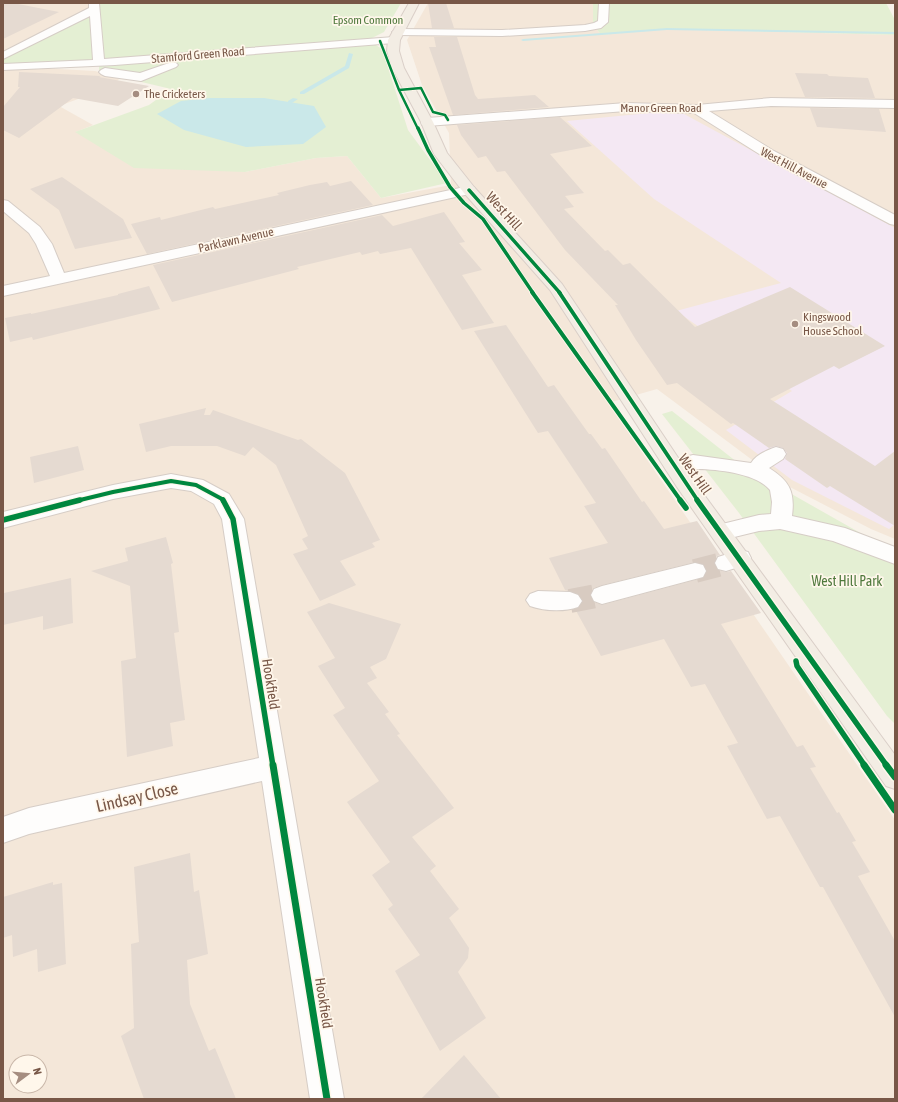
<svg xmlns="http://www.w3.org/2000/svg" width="898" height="1102" viewBox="0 0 898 1102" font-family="'Asap Condensed',sans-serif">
  <rect width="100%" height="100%" fill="#f8f2ea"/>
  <path fill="#f4e7d9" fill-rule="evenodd" d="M 3,3 L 100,3 L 100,10 L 3,59 Z
    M 428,3 L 593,3 L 593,24 L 601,35 L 663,29 L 895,35 L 895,539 L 871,529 L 786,485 L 657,389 L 608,403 L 895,820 L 895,1099 L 3,1099 L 3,66 L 95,71 L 120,78 L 117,81 L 89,95 L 59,106 L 93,125 L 76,132 L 245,172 L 316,158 L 347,156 L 381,198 L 451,185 L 449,133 L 422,85 L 407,40 ZM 16,1062 L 40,1062 L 40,1086 L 16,1086 Z"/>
  <path fill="#f4e8f3" d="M 660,112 L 684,114 L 895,228 L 895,524 L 889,529 L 792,480 L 726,430 L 792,391 L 676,311 L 781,283 L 654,199 L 567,121 Z"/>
  <path fill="#e4efd3" d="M 100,3 L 401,3 L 384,32 L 368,40 L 382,49 L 408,130 L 447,183 L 381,198 L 347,156 L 316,158 L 245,172 L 134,168 L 75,132 L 149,105 L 171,89 L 129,79 L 99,70 L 99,63 L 3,65 L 3,59 L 100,10 Z
    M 593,3 L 886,3 L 895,20 L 895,35 L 663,29 L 601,35 L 593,24 Z
    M 672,411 L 742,466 L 871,539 L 895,558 L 895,724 L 887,716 L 739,513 L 662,414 Z"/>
  <path fill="#cae8e9" d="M 210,98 L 264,98 L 314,106 L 326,127 L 303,144 L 246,147 L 184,130 L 157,114 L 181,101 Z"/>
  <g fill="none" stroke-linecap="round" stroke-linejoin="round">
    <path fill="#cae8e9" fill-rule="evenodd" d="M 667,28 L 895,32 L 895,34 L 667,30 L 523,41 L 521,40 L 523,39 Z
      M 349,53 L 353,54 L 349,68 L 304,94 L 300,94 L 300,92 L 345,66 Z
      M 293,98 L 298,99 L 292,103 L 288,103 L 288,101 Z"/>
  </g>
  <path fill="#e5dad1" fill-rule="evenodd" d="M 3,3 L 13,3 L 59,12 L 3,39 Z
    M 428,3 L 446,3 L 454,28 L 432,28 Z
    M 434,37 L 457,37 L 475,95 L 478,99 L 535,95 L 549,107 L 453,115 L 429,47 L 436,47 Z
    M 19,72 L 101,76 L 99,77 L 149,86 L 118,106 L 73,98 L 19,138 L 3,130 L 3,107 L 20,87 L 18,87 Z
    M 795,73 L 827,74 L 829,76 L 868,78 L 875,98 L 805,97 Z
    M 810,108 L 879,109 L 886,132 L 817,127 Z
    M 560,117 L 592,146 L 550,154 L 584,193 L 565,196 L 574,207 L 564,209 L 605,251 L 608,250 L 623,265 L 630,263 L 695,327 L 790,287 L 885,346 L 839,369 L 834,366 L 770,399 L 875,466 L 895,451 L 895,526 L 830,486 L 827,488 L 785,459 L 787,453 L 783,448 L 776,446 L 769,448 L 733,423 L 731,424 L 677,383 L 667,385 L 636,340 L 615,305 L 618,305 L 565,250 L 505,171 L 497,172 L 486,156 L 478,158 L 461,135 L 457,125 Z
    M 62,177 L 123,219 L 132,238 L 75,249 L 59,210 L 30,189 Z
    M 351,181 L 373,205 L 147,254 L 131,224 L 160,217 L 161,220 L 213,207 L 215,209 L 279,195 L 277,193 L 310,185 L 327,182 L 330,186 Z
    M 444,212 L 465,242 L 459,243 L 482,270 L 462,275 L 494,323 L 462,330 L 411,248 L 380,254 L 378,251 L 362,255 L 360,252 L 297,267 L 299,269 L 172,302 L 153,265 L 382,215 L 393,226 Z
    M 149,286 L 160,309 L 33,340 L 32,337 L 10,342 L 5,318 L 31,313 L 31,314 L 118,295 L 118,294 Z
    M 506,325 L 548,387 L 554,385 L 589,434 L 591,434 L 602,449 L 605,448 L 642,502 L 644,501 L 664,529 L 697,521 L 720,555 L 717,556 L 714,562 L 717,570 L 726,572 L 731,571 L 761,613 L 721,624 L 797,747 L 803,745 L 816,767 L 810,768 L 837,813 L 839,812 L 856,841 L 852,842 L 870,872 L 858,876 L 895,941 L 895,1017 L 823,887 L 820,887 L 780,816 L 767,819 L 727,746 L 738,743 L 705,684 L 691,687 L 664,639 L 601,656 L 575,609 L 579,608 L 583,600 L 579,594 L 565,590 L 549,558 L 608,543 L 584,506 L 596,503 L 548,431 L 538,433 L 474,331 ZM 695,562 L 704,564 L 707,572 L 703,578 L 602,605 L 593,602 L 590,596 L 593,588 L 602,585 Z
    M 206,408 L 204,415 L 210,415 L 213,410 L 298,440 L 301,439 L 345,473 L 380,540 L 372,543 L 375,547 L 340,561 L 356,585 L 320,601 L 293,554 L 308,549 L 302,539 L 308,536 L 276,465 L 253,447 L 245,456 L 217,446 L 171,446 L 146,452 L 139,424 Z
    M 78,446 L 84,470 L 34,483 L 30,457 Z
    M 166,537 L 173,563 L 171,564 L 179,632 L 174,633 L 185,720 L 170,723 L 173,746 L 127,757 L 121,661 L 136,658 L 130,586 L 91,571 L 128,561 L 125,548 Z
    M 71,578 L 73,623 L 43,630 L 43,616 L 3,625 L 4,593 Z
    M 329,603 L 401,624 L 386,659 L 370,667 L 377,678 L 367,683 L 389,712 L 385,714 L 400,734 L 397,735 L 454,808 L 412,837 L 436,866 L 430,871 L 459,909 L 449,918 L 469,948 L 468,958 L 458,972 L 486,1018 L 440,1051 L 395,971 L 420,955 L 388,909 L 393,905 L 372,875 L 390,862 L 347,802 L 379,781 L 333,715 L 345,708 L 318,666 L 335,658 L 307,612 Z
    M 190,853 L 194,892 L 199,890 L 208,954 L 187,960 L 190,1004 L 209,1051 L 215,1048 L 236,1099 L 144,1099 L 121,1036 L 134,1028 L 131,944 L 139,942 L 134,867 Z
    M 53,882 L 53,885 L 62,883 L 66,964 L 38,972 L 37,949 L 13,957 L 12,935 L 3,938 L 3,897 Z
    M 464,1055 L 501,1099 L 421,1099 Z"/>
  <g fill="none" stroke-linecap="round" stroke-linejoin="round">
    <path stroke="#d8cbc1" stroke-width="24" stroke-dasharray="24 12" stroke-linecap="butt" d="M 695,571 L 726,563
      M 570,601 L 602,595"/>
    <defs>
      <path id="minor" d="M 89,3 L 99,3 L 104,59 L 394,37 L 400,40 L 394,43 L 115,65 L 3,70 L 3,64 L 93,60 L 90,16 L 3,59 L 3,52 L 89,8 Z
        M 599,3 L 609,3 L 608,22 L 601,28 L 585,31 L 502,36 L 397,35 L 392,32 L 397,29 L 502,30 L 585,25 L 594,23 L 598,21 Z
        M 172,62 L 176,63 L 178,65 L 176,67 L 141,81 L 105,76 L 101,74 L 99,72 L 101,70 L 105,68 L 140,73 Z
        M 771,98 L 895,100 L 895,108 L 771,106 L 709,111 L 774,151 L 895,215 L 895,225 L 890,224 L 764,157 L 694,113 L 626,111 L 427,126 L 422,125 L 421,122 L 422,119 L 427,118 L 626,103 L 697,105 Z
        M 469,186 L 474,187 L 476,190 L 474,193 L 3,296 L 3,286 L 50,276 L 36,244 L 29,233 L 3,211 L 3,200 L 8,201 L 40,227 L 52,244 L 64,273 Z
        M 776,447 L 783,449 L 786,454 L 783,459 L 769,468 C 790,481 795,492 792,516 L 845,528 L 895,547 L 895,564 L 833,541 L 780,529 L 759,531 L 722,540 L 714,538 L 711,532 L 714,526 L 759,515 L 771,514 L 772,502 L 770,490 C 756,473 716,469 694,469 C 684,469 677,474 667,471 L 664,466 L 667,461 L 693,455 L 751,463 C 756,455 767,450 776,447 Z
        M 171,474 L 203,480 L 229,494 L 244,519 L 344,1099 L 310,1099 L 262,781 L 29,834 L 3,843 L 3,817 L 29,808 L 259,758 L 222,519 L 214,504 L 191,491 L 171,488 L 113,499 L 3,528 L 3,512 L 113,485 Z
        M 740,550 L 748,552 L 751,558 L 748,564 L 726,571 L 718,569 L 715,563 L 718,557 Z
        M 695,563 L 703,565 L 706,571 L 703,577 L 602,604 L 594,601 L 591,595 L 594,589 L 602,586 Z
        M 538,591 L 570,592 L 578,595 L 582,601 L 578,607 C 564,612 544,611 530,606 L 526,600 L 530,594 Z"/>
      <path id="major" d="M 409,3 L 419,3 L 400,40 L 399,51 L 404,68 L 433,122 L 447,153 L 474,187 L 562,284 L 691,477 L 895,755 L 895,789 L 886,786 L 677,487 L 550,290 L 464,193 L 434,154 L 421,122 L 392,68 L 387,51 L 388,40 Z"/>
    </defs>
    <use href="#minor" stroke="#d6cdc6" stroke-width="2"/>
    <use href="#major" stroke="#dacfc8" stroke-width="2"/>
    <use href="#minor" fill="#fefdfc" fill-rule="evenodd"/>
    <use href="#major" fill="#f3ede4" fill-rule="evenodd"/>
    <defs>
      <path id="cycleway-far4" d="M 380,41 L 399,90 L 418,129
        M 399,90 L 421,88 L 433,112 L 445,115 L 448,120"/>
      <path id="cycleway-far3" d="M 418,128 L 428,150 L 450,187 L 464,203 L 483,219 L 533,293
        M 469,190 L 560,293"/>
      <path id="cycleway-far2" d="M 532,292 L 681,501
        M 559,292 L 698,501
        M 76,501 L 113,492 L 171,481 L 196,485 L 222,499 L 223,501"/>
      <path id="cycleway-far1" d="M 223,500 L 233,519 L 273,766
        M 680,500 L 686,508
        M 697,500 L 887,766
        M 3,520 L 80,500
        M 796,661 L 797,666 L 865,766"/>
      <path id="cycleway" d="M 273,765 L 327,1099
        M 864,765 L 895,810
        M 886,765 L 895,777"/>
    </defs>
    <use href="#cycleway-far4" stroke="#fff7eb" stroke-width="4"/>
    <use href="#cycleway-far3" stroke="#fff7eb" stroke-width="5"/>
    <use href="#cycleway-far2" stroke="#fff7eb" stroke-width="6"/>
    <use href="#cycleway-far1" stroke="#fff7eb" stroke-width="8"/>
    <use href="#cycleway" stroke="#fff7eb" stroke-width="10"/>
    <use href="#cycleway-far4" stroke="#00873e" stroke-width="2.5"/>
    <use href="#cycleway-far3" stroke="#00873e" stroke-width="3.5"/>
    <use href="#cycleway-far2" stroke="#00873e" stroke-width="4"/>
    <use href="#cycleway-far1" stroke="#00873e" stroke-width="5.5"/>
    <use href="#cycleway" stroke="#00873e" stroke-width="7"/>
  </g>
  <g fill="#a58d80" stroke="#fff7eb" stroke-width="1.5">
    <circle cx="136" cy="94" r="4"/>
    <circle cx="795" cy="324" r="4"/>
  </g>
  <g text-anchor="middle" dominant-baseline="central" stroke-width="3.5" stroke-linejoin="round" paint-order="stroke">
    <g font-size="12" fill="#4f793c" stroke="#fff7eb">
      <text x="368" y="20">Epsom Common</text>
    </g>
    <g font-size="12" fill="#785747" stroke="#fff7eb">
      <text transform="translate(198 55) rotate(-5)">Stamford Green Road</text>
      <text x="661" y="108">Manor Green Road</text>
      <text transform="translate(794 168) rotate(28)">West Hill Avenue</text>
      <text transform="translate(236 240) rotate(-13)">Parklawn Avenue</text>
    </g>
    <g font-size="12" fill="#785747" stroke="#fff7eb" text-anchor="start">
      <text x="144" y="94">The Cricketers</text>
      <text x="803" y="317">Kingswood<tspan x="803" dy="14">House School</tspan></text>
    </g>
    <g font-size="14" fill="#785747" stroke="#fff7eb">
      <text transform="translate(504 211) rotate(48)">West Hill</text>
      <text transform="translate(695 474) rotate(55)">West Hill</text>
      <text transform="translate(271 684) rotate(81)">Hookfield</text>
      <text transform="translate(324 1003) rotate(81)">Hookfield</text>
    </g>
    <g font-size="14" fill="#4f793c" stroke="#fff7eb">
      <text x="847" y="581">West Hill Park</text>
    </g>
    <g font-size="17" fill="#785747" stroke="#fff7eb">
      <text transform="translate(137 797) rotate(-13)">Lindsay Close</text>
    </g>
  </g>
  <rect width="898" height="1102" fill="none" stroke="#785747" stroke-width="8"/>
  <g transform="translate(28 1074) rotate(74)"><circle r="19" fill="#fff7eb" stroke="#c9b7a9"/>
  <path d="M0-3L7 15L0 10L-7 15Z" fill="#a58d80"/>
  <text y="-6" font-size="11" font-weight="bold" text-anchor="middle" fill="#785747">N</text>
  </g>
</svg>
